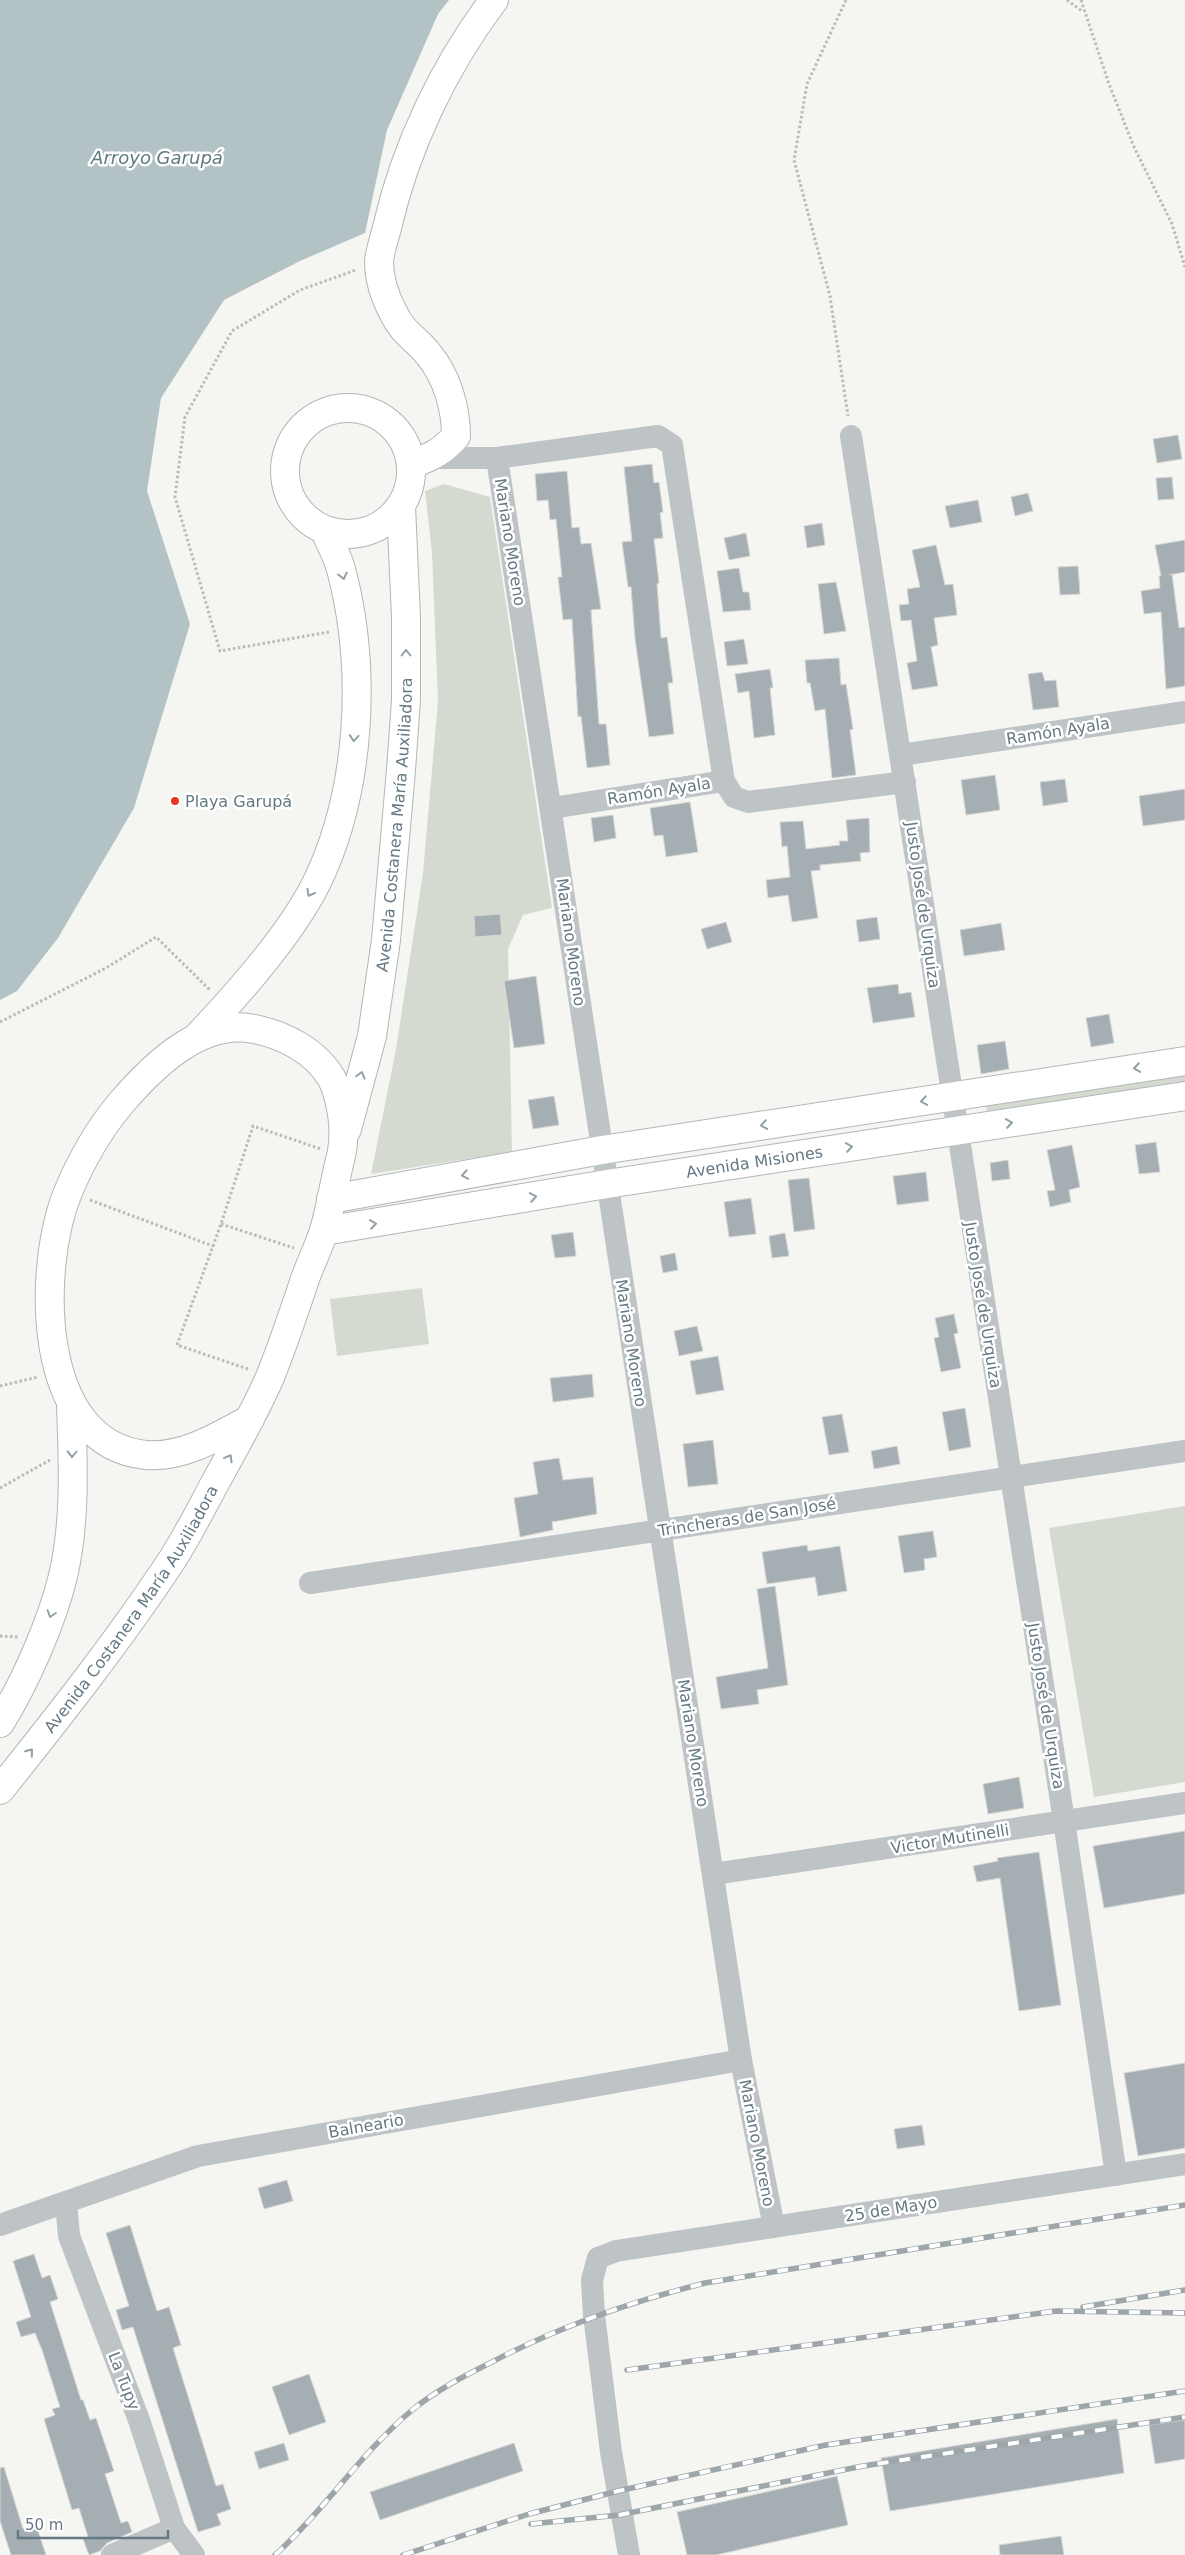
<svg xmlns="http://www.w3.org/2000/svg" width="1185" height="2555" viewBox="0 0 1185 2555" font-family="'DejaVu Sans',sans-serif">
  <rect width="100%" height="100%" fill="#f5f5f2"/>
  <path fill="#d5dad1" d="M 444,484 L 490,497 L 552,908 L 523,915 L 508,949 L 512,1152 L 371,1174 L 396,1049 L 423,873 L 438,701 L 432,553 L 425,491 Z
    M 1185,1072 L 1185,1089 L 988,1120 L 986,1104 Z
    M 422,1288 L 429,1344 L 337,1356 L 330,1299 Z
    M 1185,1506 L 1185,1782 L 1094,1797 L 1049,1528 Z"/>
  <path fill="#b3c3c5" d="M 0,0 L 449,0 L 438,14 L 387,130 L 365,233 L 300,261 L 224,300 L 161,398 L 147,491 L 190,624 L 134,808 L 58,938 L 17,991 L 0,1000 Z"/>
  <path fill="#a5afb3" stroke="#d7d6d4" d="M 1178,435 L 1182,459 L 1157,463 L 1153,439 Z
    M 652,464 L 654,483 L 659,482 L 663,512 L 660,513 L 663,538 L 654,539 L 659,583 L 657,584 L 661,638 L 667,637 L 673,683 L 668,683 L 674,734 L 649,737 L 635,639 L 631,587 L 628,587 L 622,542 L 632,541 L 624,467 Z
    M 567,471 L 572,528 L 579,527 L 581,544 L 591,543 L 601,609 L 591,610 L 599,724 L 606,724 L 610,765 L 587,768 L 581,716 L 578,717 L 572,619 L 563,620 L 558,577 L 562,577 L 556,519 L 550,520 L 548,500 L 537,501 L 535,474 Z
    M 1172,477 L 1174,499 L 1158,500 L 1156,478 Z
    M 1028,493 L 1033,511 L 1015,516 L 1011,497 Z
    M 978,500 L 982,522 L 950,528 L 945,506 Z
    M 822,523 L 825,545 L 807,548 L 804,526 Z
    M 746,533 L 750,556 L 729,560 L 724,538 Z
    M 1185,540 L 1185,572 L 1169,575 L 1172,574 L 1179,628 L 1185,627 L 1185,686 L 1166,689 L 1161,612 L 1144,614 L 1141,591 L 1160,588 L 1159,576 L 1161,576 L 1155,545 Z
    M 936,545 L 945,585 L 953,584 L 957,615 L 934,618 L 938,645 L 931,647 L 938,686 L 912,690 L 907,663 L 917,661 L 911,620 L 901,621 L 899,605 L 909,604 L 907,589 L 920,587 L 912,550 Z
    M 1078,566 L 1080,594 L 1060,595 L 1058,567 Z
    M 739,568 L 743,592 L 749,592 L 751,610 L 723,612 L 717,571 Z
    M 836,582 L 846,631 L 824,634 L 818,584 Z
    M 744,639 L 748,664 L 727,666 L 724,642 Z
    M 839,658 L 841,685 L 846,684 L 853,729 L 850,730 L 856,775 L 832,778 L 825,709 L 815,711 L 810,683 L 807,683 L 805,660 Z
    M 770,669 L 773,688 L 770,688 L 775,735 L 754,738 L 749,691 L 738,693 L 735,674 Z
    M 1042,672 L 1045,681 L 1056,680 L 1059,707 L 1033,710 L 1028,674 Z
    M 995,775 L 1000,810 L 966,815 L 961,780 Z
    M 1065,779 L 1068,802 L 1043,806 L 1040,782 Z
    M 1185,789 L 1185,820 L 1143,826 L 1139,796 Z
    M 690,802 L 698,852 L 666,857 L 663,835 L 654,836 L 650,808 Z
    M 613,815 L 616,838 L 594,842 L 591,818 Z
    M 869,818 L 870,852 L 860,853 L 861,861 L 820,865 L 820,870 L 811,871 L 818,918 L 792,922 L 788,895 L 768,898 L 766,880 L 790,877 L 787,846 L 782,847 L 780,822 L 803,821 L 806,849 L 840,845 L 839,841 L 848,841 L 846,820 Z
    M 500,914 L 502,935 L 475,937 L 474,916 Z
    M 877,917 L 880,939 L 859,942 L 856,920 Z
    M 726,922 L 732,942 L 707,949 L 701,929 Z
    M 1001,923 L 1005,950 L 964,956 L 960,930 Z
    M 536,976 L 545,1044 L 514,1048 L 504,981 Z
    M 898,984 L 899,994 L 911,992 L 915,1017 L 873,1023 L 867,988 Z
    M 1109,1014 L 1114,1043 L 1091,1047 L 1086,1018 Z
    M 1005,1041 L 1009,1069 L 981,1074 L 977,1045 Z
    M 554,1096 L 559,1125 L 533,1129 L 528,1100 Z
    M 1156,1142 L 1160,1172 L 1139,1174 L 1135,1145 Z
    M 1072,1145 L 1080,1187 L 1069,1190 L 1071,1202 L 1050,1207 L 1047,1191 L 1055,1190 L 1047,1150 Z
    M 1008,1160 L 1010,1179 L 992,1181 L 990,1163 Z
    M 926,1172 L 929,1201 L 897,1205 L 893,1176 Z
    M 809,1178 L 815,1229 L 794,1232 L 788,1180 Z
    M 751,1198 L 756,1234 L 729,1237 L 724,1202 Z
    M 573,1232 L 576,1256 L 555,1258 L 551,1235 Z
    M 785,1233 L 789,1256 L 772,1258 L 769,1236 Z
    M 675,1253 L 678,1270 L 663,1273 L 660,1256 Z
    M 954,1314 L 958,1333 L 954,1334 L 961,1368 L 941,1372 L 934,1338 L 939,1337 L 935,1318 Z
    M 697,1326 L 703,1351 L 679,1356 L 674,1331 Z
    M 718,1356 L 724,1390 L 696,1395 L 690,1361 Z
    M 592,1374 L 594,1397 L 553,1402 L 550,1378 Z
    M 965,1408 L 971,1447 L 949,1451 L 942,1412 Z
    M 842,1414 L 849,1452 L 829,1455 L 822,1417 Z
    M 713,1440 L 718,1484 L 688,1487 L 683,1444 Z
    M 897,1446 L 900,1464 L 874,1469 L 871,1451 Z
    M 559,1458 L 563,1480 L 593,1477 L 597,1514 L 552,1522 L 553,1530 L 520,1537 L 514,1498 L 538,1494 L 533,1462 Z
    M 933,1531 L 937,1557 L 924,1559 L 925,1570 L 904,1573 L 898,1536 Z
    M 807,1545 L 808,1551 L 840,1546 L 847,1591 L 818,1596 L 815,1577 L 767,1584 L 762,1552 Z
    M 775,1586 L 788,1685 L 757,1690 L 759,1704 L 721,1709 L 716,1677 L 768,1668 L 757,1589 Z
    M 1019,1777 L 1024,1808 L 988,1814 L 983,1784 Z
    M 1185,1831 L 1185,1894 L 1104,1908 L 1093,1846 Z
    M 1039,1852 L 1061,2005 L 1019,2011 L 1000,1878 L 977,1882 L 973,1866 L 998,1861 L 997,1858 Z
    M 1185,2063 L 1185,2148 L 1138,2156 L 1124,2073 Z
    M 922,2125 L 925,2145 L 897,2149 L 894,2129 Z
    M 287,2180 L 293,2201 L 264,2209 L 258,2188 Z
    M 130,2225 L 157,2311 L 169,2307 L 181,2345 L 173,2348 L 216,2486 L 223,2484 L 231,2509 L 217,2514 L 221,2525 L 198,2532 L 133,2327 L 122,2330 L 116,2310 L 129,2306 L 106,2233 Z
    M 34,2254 L 42,2278 L 50,2275 L 58,2299 L 50,2302 L 81,2400 L 83,2400 L 90,2420 L 96,2418 L 114,2471 L 105,2474 L 121,2523 L 128,2521 L 132,2532 L 107,2543 L 100,2551 L 89,2555 L 83,2539 L 88,2537 L 79,2508 L 72,2510 L 44,2419 L 55,2415 L 52,2409 L 60,2407 L 42,2350 L 35,2333 L 21,2337 L 16,2322 L 31,2317 L 13,2261 Z
    M 309,2374 L 326,2422 L 289,2435 L 272,2387 Z
    M 1117,2419 L 1124,2473 L 890,2511 L 881,2458 Z
    M 1185,2420 L 1185,2459 L 1155,2464 L 1149,2425 Z
    M 284,2443 L 289,2460 L 259,2469 L 254,2452 Z
    M 514,2443 L 523,2471 L 380,2520 L 370,2492 Z
    M 4,2467 L 23,2529 L 36,2525 L 46,2555 L 11,2555 L 0,2521 L 0,2468 Z
    M 837,2476 L 848,2525 L 716,2555 L 687,2555 L 677,2512 Z
    M 1061,2536 L 1064,2555 L 1000,2555 L 999,2545 Z"/>
  <g fill="none" stroke-linecap="round" stroke-linejoin="round">
    <defs>
      <g id="secondary">
        <circle cx="348" cy="471" r="63"/>
        <path d="M 411,464 C 430,458 443,451 456,436 C 456,408 447,377 429,355 C 416,338 403,334 393,312 C 385,297 379,278 379,261 C 380,251 384,239 387,228 C 405,148 444,66 494,0"/>
        <path d="M 198,1036 C 238,994 290,935 316,884 C 361,792 367,671 342,573 C 339,559 331,545 325,531"/>
        <path id="s1" d="M 347,1129 L 372,1036 L 386,940 L 401,770 L 406,700 L 406,617 L 401,506"/>
        <path d="M 331,1199 L 602,1150 L 1185,1061"/>
        <path id="s2" d="M 324,1231 L 607,1184 L 1185,1096"/>
        <path d="M 0,1723 C 25,1683 52,1622 63,1576 C 76,1521 73,1461 71,1405"/>
        <path id="s3" d="M 0,1790 C 60,1715 119,1640 172,1560 C 188,1535 201,1509 215,1483 C 234,1448 254,1414 270,1377 C 283,1345 294,1312 305,1279 C 311,1262 320,1245 325,1227 C 330,1209 333,1191 337,1173 C 339,1163 343,1152 343,1141 C 345,1124 340,1095 332,1079 C 316,1051 284,1035 254,1029 C 201,1018 153,1066 121,1103 C 100,1128 81,1161 68,1192 C 37,1268 35,1444 146,1455 C 183,1458 219,1436 250,1419"/>
      </g>
    </defs>
    <use href="#secondary" stroke="#b0b7ba" stroke-width="30"/>
    <path stroke="#b8bbbd" stroke-width="3" stroke-dasharray="2.5 2.5" stroke-linecap="butt" d="M 846,0 L 807,84 L 794,160 L 830,296 L 848,416
      M 1067,0 L 1082,11
      M 1081,0 L 1109,84 L 1134,147 L 1172,224 L 1185,267
      M 329,632 L 220,651 L 175,497 L 185,417 L 232,331 L 300,290 L 356,270
      M 0,1022 L 106,968 L 156,937 L 210,990
      M 90,1200 L 213,1246
      M 221,1224 L 294,1248
      M 248,1369 L 177,1345 L 221,1224 L 253,1126 L 321,1149
      M 0,1386 L 38,1377
      M 0,1488 L 50,1460
      M 0,1636 L 19,1637"/>
    <path stroke="#bec3c6" stroke-width="22" d="M 851,436 L 1064,1821 L 1116,2175
      M 429,458 L 497,458 L 658,436 L 672,445 L 724,781
      M 497,458 L 741,2060 L 774,2227
      M 901,755 L 1185,712
      M 552,808 L 724,781 L 734,797 L 748,802 L 905,782
      M 310,1583 L 1185,1451
      M 714,1874 L 1185,1803
      M 66,2202 L 69,2236 L 139,2420 L 174,2528 L 194,2555
      M 0,2225 L 198,2156 L 741,2060
      M 112,2555 L 174,2528
      M 629,2555 L 611,2452 L 594,2315 L 592,2280 L 598,2258 L 616,2251 L 1185,2164"/>
    <use href="#secondary" stroke="#fff" stroke-width="28"/>
    <defs>
      <path id="rail" d="M 1083,2307 L 1185,2290
        M 627,2370 L 1056,2311 L 1185,2313
        M 531,2524 L 619,2515 L 863,2466 L 1185,2417
        M 275,2555 C 324,2511 360,2454 411,2411 C 435,2391 464,2376 492,2362 C 560,2326 630,2302 705,2283 L 1185,2205
        M 403,2555 L 529,2514 L 618,2491 L 826,2445 L 1185,2391"/>
    </defs>
    <use href="#rail" stroke="#9da6aa" stroke-width="5.5"/>
    <use href="#rail" stroke="#fff" stroke-width="4" stroke-dasharray="11" stroke-linecap="butt"/>
  </g>
  <defs><path id="oneway-chevron" d="M-2-3.5L2.5 0L-2 3.5" fill="none" stroke-width="1.6" stroke-linecap="round" stroke-linejoin="round" transform="scale(1.25)"/></defs>
  <g stroke="#92a1a8">
    <use href="#oneway-chevron" transform="translate(343 576) rotate(77)"/>
    <use href="#oneway-chevron" transform="translate(406 653) rotate(-90)"/>
    <use href="#oneway-chevron" transform="translate(354 738) rotate(95)"/>
    <use href="#oneway-chevron" transform="translate(310 893) rotate(120)"/>
    <use href="#oneway-chevron" transform="translate(1137 1068) rotate(171)"/>
    <use href="#oneway-chevron" transform="translate(361 1075) rotate(-75)"/>
    <use href="#oneway-chevron" transform="translate(924 1101) rotate(171)"/>
    <use href="#oneway-chevron" transform="translate(1009 1123) rotate(-9)"/>
    <use href="#oneway-chevron" transform="translate(764 1125) rotate(171)"/>
    <use href="#oneway-chevron" transform="translate(849 1147) rotate(-9)"/>
    <use href="#oneway-chevron" transform="translate(465 1175) rotate(169)"/>
    <use href="#oneway-chevron" transform="translate(533 1197) rotate(-10)"/>
    <use href="#oneway-chevron" transform="translate(373 1224) rotate(-9)"/>
    <use href="#oneway-chevron" transform="translate(72 1454) rotate(91)"/>
    <use href="#oneway-chevron" transform="translate(229 1458) rotate(-61)"/>
    <use href="#oneway-chevron" transform="translate(51 1614) rotate(108)"/>
    <use href="#oneway-chevron" transform="translate(30 1752) rotate(-51)"/>
  </g>
  <circle fill="#e23825" stroke="#fff" stroke-width="2" cx="175" cy="801" r="5"/>
  <g text-anchor="middle" dominant-baseline="central" stroke-width="5" stroke-linejoin="round" paint-order="stroke">
    <g font-size="16" fill="#647983" stroke="#fff">
      <text transform="translate(510 542) rotate(81)">Mariano Moreno</text>
      <text transform="translate(1058 731) rotate(-9)">Ramón Ayala</text>
      <text transform="translate(659 791) rotate(-9)">Ramón Ayala</text>
      <text stroke="none"><textPath href="#s1" startOffset="309">Avenida Costanera María Auxiliadora</textPath></text>
      <text transform="translate(923 905) rotate(82)">Justo José de Urquiza</text>
      <text transform="translate(571 942) rotate(82)">Mariano Moreno</text>
      <text stroke="none"><textPath href="#s2" startOffset="436">Avenida Misiones</textPath></text>
      <text transform="translate(983 1305) rotate(81)">Justo José de Urquiza</text>
      <text transform="translate(631 1343) rotate(81)">Mariano Moreno</text>
      <text transform="translate(747 1517) rotate(-9)">Trincheras de San José</text>
      <text stroke="none"><textPath href="#s3" startOffset="224">Avenida Costanera María Auxiliadora</textPath></text>
      <text transform="translate(1046 1706) rotate(81)">Justo José de Urquiza</text>
      <text transform="translate(693 1743) rotate(81)">Mariano Moreno</text>
      <text transform="translate(950 1839) rotate(-9)">Victor Mutinelli</text>
      <text transform="translate(366 2126) rotate(-10)">Balneario</text>
      <text transform="translate(757 2143) rotate(79)">Mariano Moreno</text>
      <text transform="translate(891 2209) rotate(-9)">25 de Mayo</text>
      <text transform="translate(124 2381) rotate(69)">La Tupy</text>
    </g>
    <g font-size="16" fill="#647983" stroke="#fff" text-anchor="start">
      <text x="185" y="801">Playa Garupá</text>
    </g>
    <g font-size="18" font-style="italic" fill="#607b7f" stroke="#fff">
      <text x="157" y="157">Arroyo Garupá</text>
    </g>
  </g>
  <path d="M18 2530v8h150v-8" fill="none" stroke="#647983" stroke-width="2.5"/>
  <text x="25" y="2530" font-size="15" fill="#647983" stroke="#ffffff" stroke-width="4" paint-order="stroke">50 m</text>
</svg>
